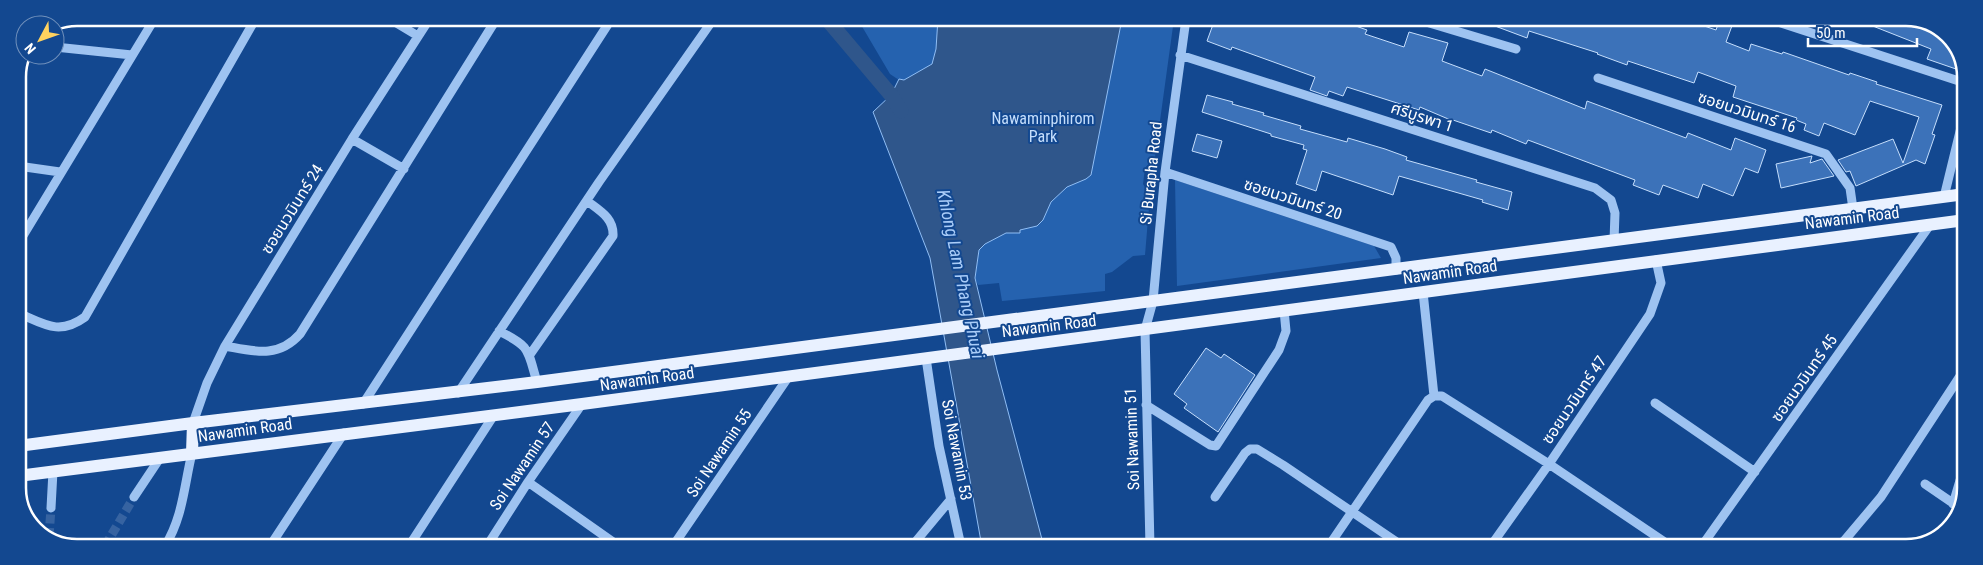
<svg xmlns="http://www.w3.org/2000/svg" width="1983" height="565" viewBox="0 0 1983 565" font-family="'Roboto Condensed','Noto Sans Thai',sans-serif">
  <rect width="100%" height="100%" fill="#134890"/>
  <path fill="#2562af" d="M 857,18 L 1174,19 L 1155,157 L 1145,168 L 1143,184 L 1150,195 L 1145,255 L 1133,256 L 1112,272 L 1105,274 L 1105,291 L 1002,301 L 999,283 L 978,285 L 975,278 L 979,250 L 899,80 L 890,74 Z
    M 1175,180 L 1374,246 L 1381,258 L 1177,286 Z"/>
  <path fill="#2f568b" stroke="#90bef5" d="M 938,18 L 1122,19 L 1091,175 L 1086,179 L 1067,187 L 1051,202 L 1043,220 L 1037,226 L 1020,230 L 1020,233 L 1006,233 L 985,244 L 979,250 L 975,278 L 997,370 L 1044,547 L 982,547 L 930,258 L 873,112 L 891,95 L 899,79 L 904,80 L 932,64 L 936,49 Z"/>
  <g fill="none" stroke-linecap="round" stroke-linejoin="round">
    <path stroke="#2f568b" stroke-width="15" d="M 826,18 L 891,95 L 901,111"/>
  </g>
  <path fill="#3c72b9" stroke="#c5defc" d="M 1215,19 L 1355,19 L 1353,25 L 1367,30 L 1365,34 L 1404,47 L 1409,32 L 1448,43 L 1442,61 L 1482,76 L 1485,69 L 1585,109 L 1587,101 L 1686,138 L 1688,133 L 1731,150 L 1735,138 L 1766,150 L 1758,173 L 1745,168 L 1733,196 L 1703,184 L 1698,198 L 1663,185 L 1659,195 L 1633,185 L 1635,180 L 1528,140 L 1526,144 L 1492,130 L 1491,133 L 1453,120 L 1453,121 L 1420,107 L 1419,110 L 1347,87 L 1343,96 L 1329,91 L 1327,96 L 1310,90 L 1315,77 L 1232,47 L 1231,50 L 1207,41 Z
    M 1480,19 L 1684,19 L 1716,30 L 1720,19 L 1722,19 L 1733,23 L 1726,42 L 1749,51 L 1751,44 L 1782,54 L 1783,52 L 1849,75 L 1850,73 L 1877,82 L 1876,84 L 1942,105 L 1932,134 L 1935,135 L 1925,164 L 1916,160 L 1856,186 L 1850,171 L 1846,172 L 1838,160 L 1893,139 L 1903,163 L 1919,117 L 1870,101 L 1855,135 L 1824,123 L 1819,136 L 1804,130 L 1806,124 L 1796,120 L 1797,118 L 1733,97 L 1736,86 L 1698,72 L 1694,83 L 1628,61 L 1627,65 L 1597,54 L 1598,53 L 1529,31 L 1527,38 L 1479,20 Z
    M 1855,19 L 1914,19 L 1932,26 L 1951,38 L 1959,59 L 1956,69 L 1927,59 L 1931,49 Z
    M 1207,95 L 1233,102 L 1232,104 L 1264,113 L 1263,115 L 1301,126 L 1300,129 L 1347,142 L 1348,138 L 1385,149 L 1407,157 L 1406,160 L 1477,180 L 1476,182 L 1512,192 L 1508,210 L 1482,202 L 1483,200 L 1399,176 L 1393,195 L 1322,171 L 1316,191 L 1296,184 L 1307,150 L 1303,149 L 1304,145 L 1271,136 L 1271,134 L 1202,112 Z
    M 1197,134 L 1222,141 L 1217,158 L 1192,151 Z
    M 1812,156 L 1810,163 L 1822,159 L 1834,176 L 1781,188 L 1776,164 Z
    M 1206,348 L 1221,358 L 1224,354 L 1255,375 L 1218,432 L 1184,408 L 1187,404 L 1174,394 Z"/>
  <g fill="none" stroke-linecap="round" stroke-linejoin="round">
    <path stroke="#3663a1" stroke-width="9" stroke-dasharray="9 4.5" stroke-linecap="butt" d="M 49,537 L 51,508
      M 105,546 L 134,497"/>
    <path stroke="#9ec3f1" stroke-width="9" d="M 388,18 L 418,36
      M 1416,19 L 1516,49
      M 1769,19 L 1965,83
      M 55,47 L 132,55
      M 1180,55 L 1595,188 L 1611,200 L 1615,213 L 1614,241
      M 1598,78 L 1826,154 L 1850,188 L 1853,209
      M 352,139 L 404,169
      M 18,166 L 60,172
      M 1165,172 L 1391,247 L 1396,258 L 1396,270
      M 1944,197 L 1965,111
      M 18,244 L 155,18
      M 1423,292 L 1434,396
      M 18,313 C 44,324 59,336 85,317 L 256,18
      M 499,331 C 531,347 527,349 537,382
      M 225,346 C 253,351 278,359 300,334 L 497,18
      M 529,356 L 613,236 C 614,218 600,211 587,201
      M 926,358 L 939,446 L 961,546
      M 458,393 L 599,182 L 710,24
      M 1655,403 L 1755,472
      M 363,404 L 612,18
      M 1146,405 L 1210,445 L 1216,446 L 1279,350 L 1286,331 L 1284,310
      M 193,423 L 207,383 L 225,346 L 352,139 L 430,18
      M 528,482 L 613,542
      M 1925,484 L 1960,508
      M 134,497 L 160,458
      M 1215,497 L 1245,453 L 1250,449 L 1257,449 L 1283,465 L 1404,547
      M 1953,504 L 1964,467
      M 51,508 L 53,471
      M 165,546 C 183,517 184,486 192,453
      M 270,546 L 344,433
      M 409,546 L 494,415
      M 487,546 L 528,482 L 582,404
      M 673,546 L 789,376
      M 912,546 L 951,499
      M 1150,547 L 1145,330 L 1153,301 L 1165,172 L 1186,19
      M 1328,547 L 1428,400 L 1434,396 L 1442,396 L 1549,464 L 1672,547
      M 1490,547 L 1549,464 L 1650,314 L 1661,283 L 1656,260
      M 1701,547 L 1930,225
      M 1833,547 L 1844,541 L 1881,497 L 1964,370"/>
    <path stroke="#e9f1ff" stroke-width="12" d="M 18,446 L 193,423 L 537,382 L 1965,194
      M 192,453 L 193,423
      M 18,476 L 582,404 L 1965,220"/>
  </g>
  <g text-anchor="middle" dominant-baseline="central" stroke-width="4" stroke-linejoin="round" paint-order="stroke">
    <g font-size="16" fill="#fff" stroke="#134890">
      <text transform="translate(1747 112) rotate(18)">ซอยนวมินทร์ 16</text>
      <text transform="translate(1422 117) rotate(18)">ศรีบูรพา 1</text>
      <text transform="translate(1151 173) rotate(-84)">Si Burapha Road</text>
      <text transform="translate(1293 199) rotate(18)">ซอยนวมินทร์ 20</text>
      <text transform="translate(292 209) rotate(-58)">ซอยนวมินทร์ 24</text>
      <text transform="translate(1852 218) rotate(-7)">Nawamin Road</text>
      <text transform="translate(1450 272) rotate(-8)">Nawamin Road</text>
      <text transform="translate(1049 326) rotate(-7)">Nawamin Road</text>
      <text transform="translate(1804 378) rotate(-55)">ซอยนวมินทร์ 45</text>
      <text transform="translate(647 379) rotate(-8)">Nawamin Road</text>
      <text transform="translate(1574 400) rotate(-56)">ซอยนวมินทร์ 47</text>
      <text transform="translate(245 430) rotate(-8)">Nawamin Road</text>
      <text transform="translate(1132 439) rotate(-92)">Soi Nawamin 51</text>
      <text transform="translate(957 450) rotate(79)">Soi Nawamin 53</text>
      <text transform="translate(719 453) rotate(-56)">Soi Nawamin 55</text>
      <text transform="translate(522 466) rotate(-56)">Soi Nawamin 57</text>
    </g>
    <g font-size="16" fill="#c5defc" stroke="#134890">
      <text x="1043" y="118">Nawaminphirom<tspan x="1043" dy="18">Park</tspan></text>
    </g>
    <g font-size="18" font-style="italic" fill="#aacdf9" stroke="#134890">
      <text transform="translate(961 274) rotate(78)">Khlong Lam Phang Phuai</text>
    </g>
  </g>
  <path d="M0 0H1983V565H0ZM77 26H1906A51 51 0 0 1 1957 77V488A51 51 0 0 1 1906 539H77A51 51 0 0 1 26 488V77A51 51 0 0 1 77 26Z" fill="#134890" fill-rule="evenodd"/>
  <path fill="none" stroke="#fff" stroke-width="2.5" d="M77 26H1906A51 51 0 0 1 1957 77V488A51 51 0 0 1 1906 539H77A51 51 0 0 1 26 488V77A51 51 0 0 1 77 26Z"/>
  <g transform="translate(40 40) rotate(229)"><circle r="24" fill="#134890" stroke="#7191bc"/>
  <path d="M0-4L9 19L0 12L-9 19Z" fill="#ffd25f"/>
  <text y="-8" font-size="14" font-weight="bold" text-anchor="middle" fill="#ffffff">N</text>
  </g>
  <path d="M1808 38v8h109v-8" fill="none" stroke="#ffffff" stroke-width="2.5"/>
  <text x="1816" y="38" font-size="15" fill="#ffffff" stroke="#134890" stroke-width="4" paint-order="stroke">50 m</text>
</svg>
